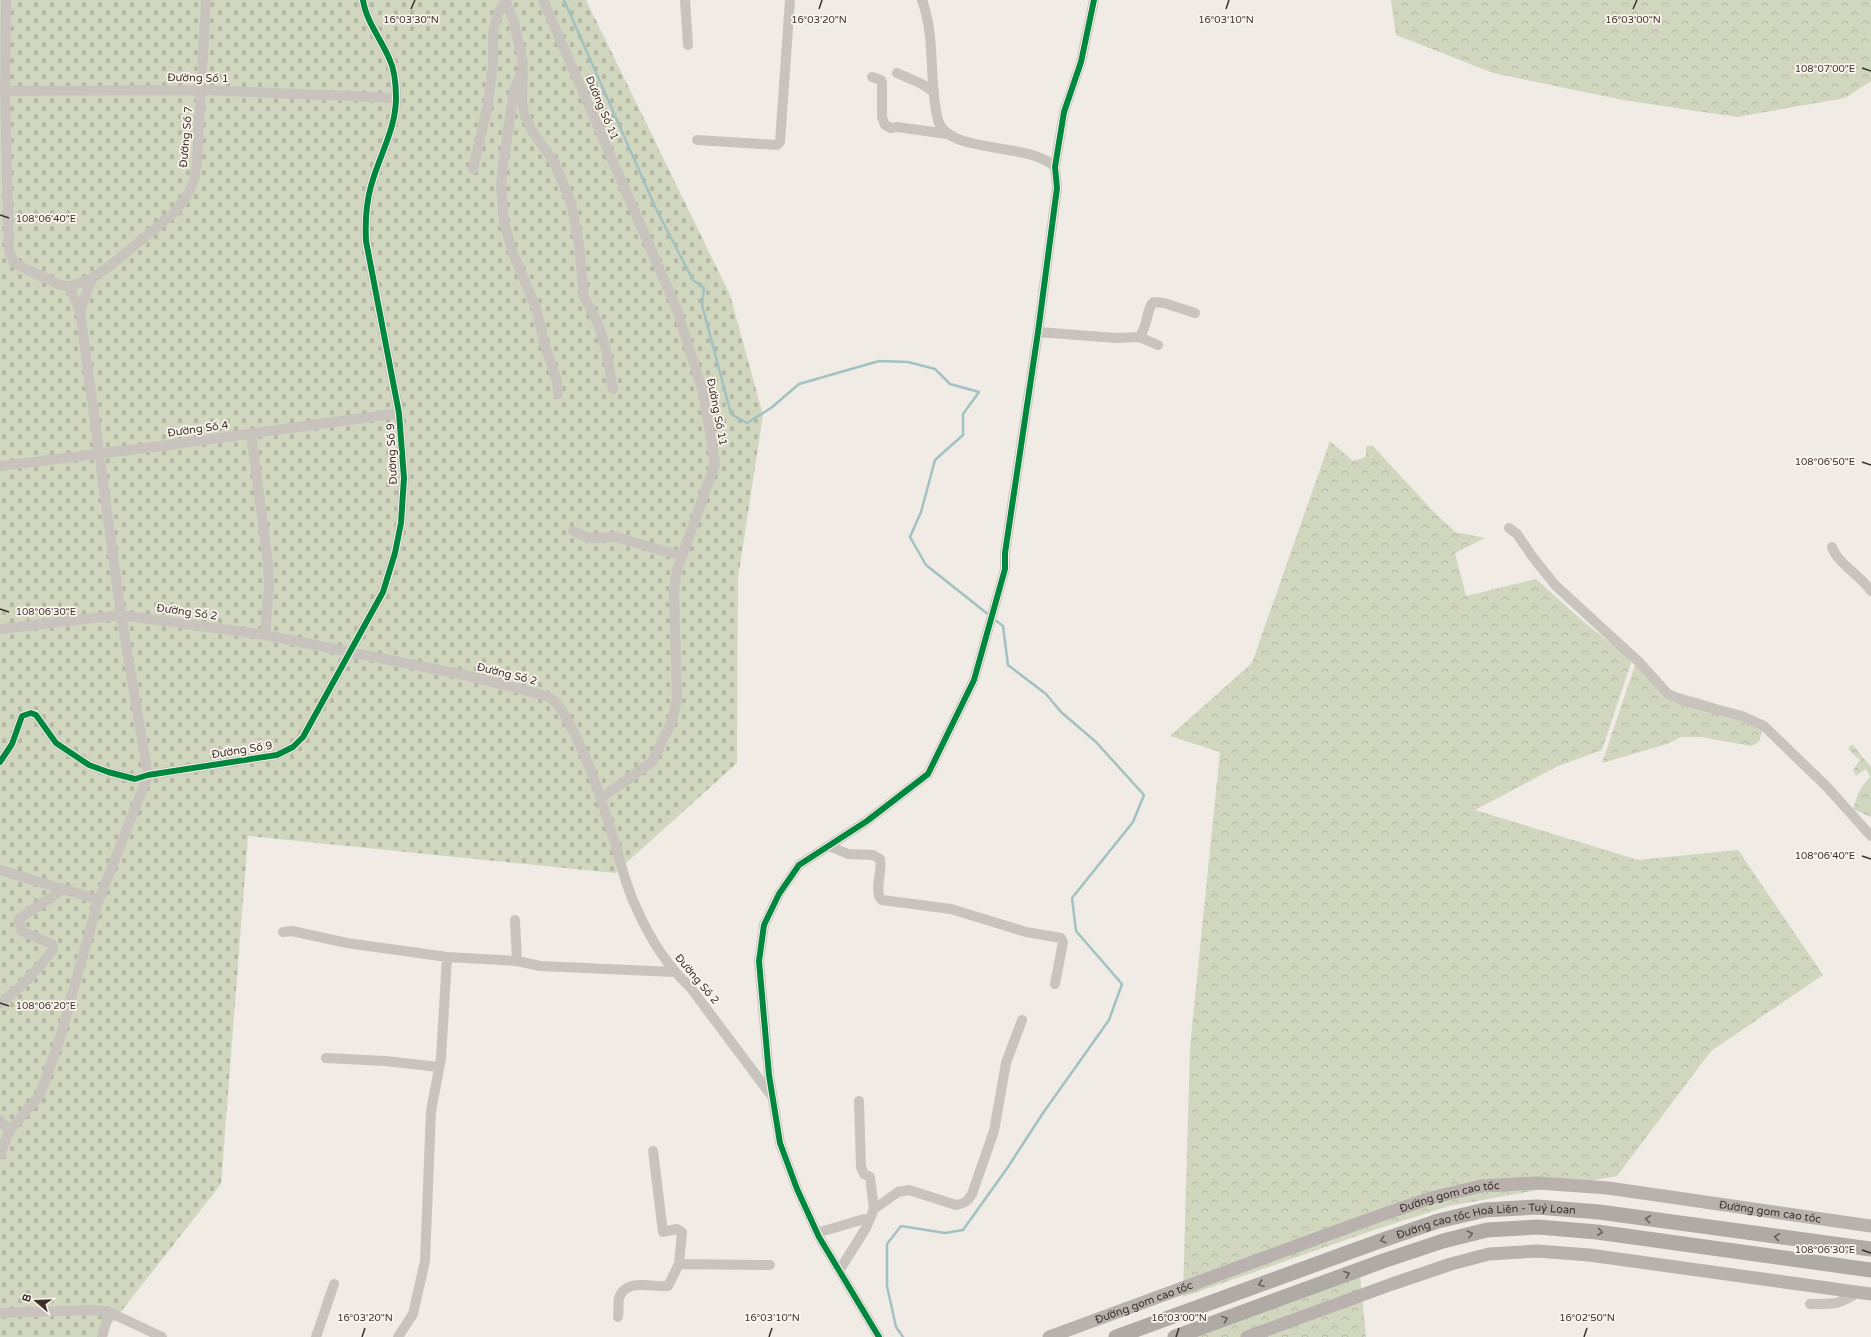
<svg xmlns="http://www.w3.org/2000/svg" width="1871" height="1337" viewBox="0 0 1871 1337" font-family="'Varela Round',sans-serif">
  <defs>
    <pattern id="forest-crowns" width="20" height="18" patternUnits="userSpaceOnUse"><rect width="20" height="18" fill="#d1d6bf"/><path d="M2 6a3 3 0 1 1 6 0M12 15a3 3 0 1 1 6 0" fill="none" stroke="#b4b8a4"/></pattern>
    <pattern id="cemetery-stones" width="16" height="16" patternUnits="userSpaceOnUse"><rect width="16" height="16" fill="#d1d6bf"/><path d="M2 7V4a2 2 0 0 1 4 0v3zM10 15v-3a2 2 0 0 1 4 0v3z" fill="#b4b8a4"/></pattern>
  </defs>
  <rect width="100%" height="100%" fill="#f0ebe5"/>
  <path fill="url(#forest-crowns)" d="M 1391,0 L 1871,0 L 1871,81 L 1845,98 L 1737,117 L 1623,100 L 1493,73 L 1396,35 Z
    M 1330,441 L 1353,461 L 1366,457 L 1366,446 L 1373,446 L 1432,510 L 1455,532 L 1485,538 L 1455,553 L 1466,596 L 1536,579 L 1584,622 L 1632,660 L 1602,750 L 1558,766 L 1475,810 L 1638,860 L 1738,850 L 1823,975 L 1711,1051 L 1617,1176 L 1449,1206 L 1374,1230 L 1183,1297 L 1190,1047 L 1220,752 L 1170,736 L 1252,663 Z
    M 1636,662 L 1659,687 L 1711,702 L 1764,725 L 1759,742 L 1751,746 L 1702,737 L 1681,737 L 1667,744 L 1602,763 Z
    M 1852,744 L 1871,767 L 1871,817 L 1853,809 C 1857,796 1860,787 1870,777 L 1866,769 L 1856,776 L 1853,770 L 1860,760 L 1848,749 Z
    M 1360,1274 L 1366,1337 L 1185,1337 Z"/>
  <path fill="url(#cemetery-stones)" d="M 0,0 L 586,0 L 730,295 L 763,415 L 738,578 L 737,763 L 615,873 L 248,836 L 221,1184 L 101,1337 L 0,1337 Z"/>
  <g fill="none" stroke-linecap="round" stroke-linejoin="round">
    <path stroke="#a1c2c1" stroke-width="2.5" d="M 564,0 L 657,211 L 693,280 L 704,288 L 702,305 L 731,414 L 747,423 L 771,408 L 799,384 L 879,361 L 908,362 L 935,369 L 950,384 L 979,392 L 963,414 L 963,435 L 935,460 L 921,512 L 910,537 L 926,565 L 989,615
      M 903,1337 L 896,1327 L 887,1286 L 887,1244 L 901,1226 L 945,1233 L 963,1230 L 1008,1167 L 1043,1113 L 1109,1020 L 1122,984 L 1076,931 L 1072,898 L 1133,822 L 1144,795 L 1096,742 L 1061,712 L 1046,694 L 1008,665 L 1003,626 L 994,619"/>
    <path stroke="#c9c3be" stroke-width="10" d="M 6,0 L 5,91 L 9,251 L 13,261 L 18,265 L 60,285 L 69,286 L 80,283 L 92,278 L 111,265 L 175,212 L 183,201 L 190,191 L 195,176 L 197,160 L 206,0
      M 505,0 L 514,22 L 523,62 L 522,101 L 524,114 L 533,132 L 554,162 L 571,202 L 579,245 L 584,297 L 598,323 L 606,350 L 613,389
      M 543,0 L 676,307 L 703,392 L 715,464 L 677,570 L 674,590 L 677,698 L 672,721 L 652,762 L 601,798
      M 685,0 L 688,45
      M 922,0 C 932,27 931,56 933,84 C 934,96 935,112 939,123 C 952,154 1030,142 1055,167
      M 897,73 L 922,84 L 934,92
      M 520,76 L 514,90 L 503,165 L 501,185 L 504,221 L 512,251 L 536,308 L 545,346 L 557,381 L 558,394
      M 872,77 L 881,80 L 882,83 L 882,117 L 885,125 L 891,128 L 897,127 L 947,134
      M 0,91 L 202,90 L 396,98
      M 697,140 L 777,145 L 780,142 L 790,0
      M 473,169 L 488,104 L 493,63 L 493,32 L 498,13 L 506,1
      M 80,311 L 92,278
      M 1038,332 L 1116,338 L 1139,337 L 1158,345
      M 1139,337 C 1149,326 1146,307 1154,302 L 1164,303 L 1195,313
      M 251,434 L 268,562 L 269,586 L 265,635
      M 0,466 L 161,446 L 399,413
      M 1509,528 L 1517,534 L 1532,556 L 1555,585 L 1640,663 L 1668,694 L 1685,701 L 1742,716 L 1764,726 L 1827,787 L 1871,836
      M 573,531 L 589,538 L 615,537 L 682,556
      M 1832,547 C 1838,564 1860,575 1871,591
      M 0,629 L 121,615 L 265,635 L 469,676 L 547,696 C 560,703 565,716 572,729 C 591,765 603,804 615,843 C 621,864 626,887 636,907 C 649,937 666,965 690,987 L 771,1095
      M 0,762 L 12,744 L 22,716 L 31,713 L 36,715 L 56,743 L 89,765 L 108,772 L 135,779 L 148,775 L 277,755 L 293,747 L 303,737 L 383,592 L 395,553 L 401,523 L 404,478 L 399,413 L 366,241 C 365,222 366,204 371,186 C 379,156 396,129 396,98 C 396,85 395,70 389,58 C 381,39 366,21 363,0
      M 829,846 L 848,854 L 873,855 L 880,859 C 883,870 873,893 882,900 L 951,909 L 1026,932 L 1061,938 L 1063,942 L 1055,984
      M 0,870 L 99,900
      M 515,920 L 517,961
      M 283,932 L 292,931 L 347,943 L 447,957 L 517,961 L 540,966 L 674,972
      M 0,1004 C 20,988 38,970 53,950 L 52,944 L 21,931 L 19,919 L 62,890
      M 326,1058 L 385,1061 L 439,1067
      M 0,1120 L 9,1131
      M 0,1155 L 9,1131 L 40,1095 L 60,1038 L 97,905 L 148,775 L 121,615 L 80,311 L 69,286
      M 874,1209 L 898,1192 L 909,1190 L 956,1205 C 964,1204 968,1201 972,1194 L 994,1131 L 1006,1063 L 1022,1020
      M 817,1233 L 864,1219
      M 679,1264 L 770,1265
      M 839,1271 L 866,1228 L 874,1209 L 870,1177 L 864,1174 L 861,1167 L 859,1101
      M 1810,1304 C 1833,1304 1839,1305 1858,1292
      M 0,1313 L 94,1310 L 109,1312 L 162,1337
      M 618,1317 C 619,1311 618,1303 619,1298 C 626,1277 654,1288 668,1286 L 679,1264 L 682,1232 L 677,1229 L 663,1232 L 653,1151
      M 102,1337 L 109,1312
      M 316,1337 L 334,1284
      M 398,1337 L 413,1314 L 425,1261 L 431,1111 L 441,1058 L 447,957
      M 879,1337 L 819,1237 L 797,1189 L 780,1143 L 769,1075 L 759,961 L 764,925 L 779,894 L 799,865 L 867,821 L 928,774 L 974,680 L 1005,569 L 1005,553 L 1038,332 L 1057,188 L 1055,167 L 1064,112 L 1081,62 L 1094,0"/>
    <g stroke="#b8b1ad" stroke-width="13">
      <path id="s1" d="M 1049,1337 L 1370,1219 L 1431,1198 L 1481,1186 L 1538,1183 L 1608,1188 L 1871,1226"/>
      <path d="M 1247,1337 L 1392,1284 L 1451,1264 L 1489,1254 L 1537,1251 L 1589,1255 L 1871,1294"/>
    </g>
    <g stroke="#afaaa4" stroke-width="15">
      <path id="s2" d="M 1116,1337 L 1377,1242 L 1438,1221 L 1485,1210 L 1537,1207 L 1599,1212 L 1871,1249"/>
      <path d="M 1175,1337 L 1383,1261 L 1443,1241 L 1487,1230 L 1538,1227 L 1597,1232 L 1871,1270"/>
    </g>
    <defs>
      <path id="cycleway" d="M 0,762 L 12,744 L 22,716 L 31,713 L 36,715 L 56,743 L 89,765 L 108,772 L 135,779 L 148,775 L 277,755 L 293,747 L 303,737 L 383,592 L 395,553 L 401,523 L 404,478 L 399,413 L 366,241 C 365,222 366,204 371,186 C 379,156 396,129 396,98 C 396,85 395,70 389,58 C 381,39 366,21 363,0
        M 879,1337 L 819,1237 L 797,1189 L 780,1143 L 769,1075 L 759,961 L 764,925 L 779,894 L 799,865 L 867,821 L 928,774 L 974,680 L 1005,569 L 1005,553 L 1038,332 L 1057,188 L 1055,167 L 1064,112 L 1081,62 L 1094,0"/>
    </defs>
    <use href="#cycleway" stroke="#fbf5ee" stroke-width="8"/>
    <use href="#cycleway" stroke="#00873e" stroke-width="6"/>
  </g>
  <defs><path id="oneway-chevron" d="M-2-3.5L2.5 0L-2 3.5" fill="none" stroke-width="1.6" stroke-linecap="round" stroke-linejoin="round"/></defs>
  <g stroke="#69615b">
    <use href="#oneway-chevron" transform="translate(1648 1219) rotate(-172)"/>
    <use href="#oneway-chevron" transform="translate(1600 1232) rotate(7)"/>
    <use href="#oneway-chevron" transform="translate(1470 1234) rotate(-14)"/>
    <use href="#oneway-chevron" transform="translate(1777 1237) rotate(-172)"/>
    <use href="#oneway-chevron" transform="translate(1383 1240) rotate(161)"/>
    <use href="#oneway-chevron" transform="translate(1347 1274) rotate(-20)"/>
    <use href="#oneway-chevron" transform="translate(1261 1284) rotate(160)"/>
    <use href="#oneway-chevron" transform="translate(1225 1319) rotate(-20)"/>
  </g>
  <path fill="none" stroke="#3b302b" stroke-width="1.5" d="M 411,9 L 415,0M 819,9 L 822,0M 1226,9 L 1229,0M 1633,9 L 1637,0M 1862,68 L 1871,71M 0,215 L 9,218M 1862,462 L 1871,465M 0,609 L 9,612M 1862,856 L 1871,859M 0,1003 L 9,1006M 1862,1250 L 1871,1253M 362,1337 L 365,1328M 769,1337 L 772,1328M 1176,1337 L 1179,1328M 1584,1337 L 1587,1328"/>
  <g text-anchor="middle" dominant-baseline="central" stroke-width="3.5" stroke-linejoin="round" paint-order="stroke">
    <g font-size="11" fill="#3b302b" stroke="#fbf5ee">
      <text transform="translate(198 78) rotate(1)">Đường Số 1</text>
      <text transform="translate(602 108) rotate(67)">Đường Số 11</text>
      <text transform="translate(186 137) rotate(-85)">Đường Số 7</text>
      <text transform="translate(717 412) rotate(79)">Đường Số 11</text>
      <text transform="translate(198 429) rotate(-8)">Đường Số 4</text>
      <text transform="translate(392 454) rotate(-93)">Đường Số 9</text>
      <text transform="translate(187 612) rotate(8)">Đường Số 2</text>
      <text transform="translate(507 674) rotate(14)">Đường Số 2</text>
      <text transform="translate(242 750) rotate(-9)">Đường Số 9</text>
      <text transform="translate(697 979) rotate(50)">Đường Số 2</text>
      <text stroke="none"><textPath href="#s1" startOffset="425">Đường gom cao tốc</textPath></text>
      <text stroke="none"><textPath href="#s1" startOffset="749">Đường gom cao tốc</textPath></text>
      <text stroke="none"><textPath href="#s2" startOffset="390">Đường cao tốc Hoà Liên - Tuý Loan</textPath></text>
      <text stroke="none"><textPath href="#s1" startOffset="101">Đường gom cao tốc</textPath></text>
    </g>
  </g>
  <g font-size="10" text-anchor="middle" fill="#3b302b" stroke="#fbf5ee" stroke-width="3.5" stroke-linejoin="round" paint-order="stroke">
    <text x="411" y="23">16°03'30"N</text>
    <text x="819" y="23">16°03'20"N</text>
    <text x="1226" y="23">16°03'10"N</text>
    <text x="1633" y="23">16°03'00"N</text>
    <text x="1825" y="72">108°07'00"E</text>
    <text x="46" y="222">108°06'40"E</text>
    <text x="1825" y="465">108°06'50"E</text>
    <text x="46" y="615">108°06'30"E</text>
    <text x="1825" y="859">108°06'40"E</text>
    <text x="46" y="1009">108°06'20"E</text>
    <text x="1825" y="1253">108°06'30"E</text>
    <text x="365" y="1321">16°03'20"N</text>
    <text x="772" y="1321">16°03'10"N</text>
    <text x="1179" y="1321">16°03'00"N</text>
    <text x="1587" y="1321">16°02'50"N</text>
  </g>
  <g transform="translate(36 1301) rotate(289)" stroke="#fbf5ee" stroke-width="3" paint-order="stroke">
  <path d="M0-3L7 15L0 10L-7 15Z" fill="#3b302b"/>
  <text y="-6" font-size="11" font-weight="bold" text-anchor="middle" fill="#3b302b">B</text>
  </g>
</svg>
